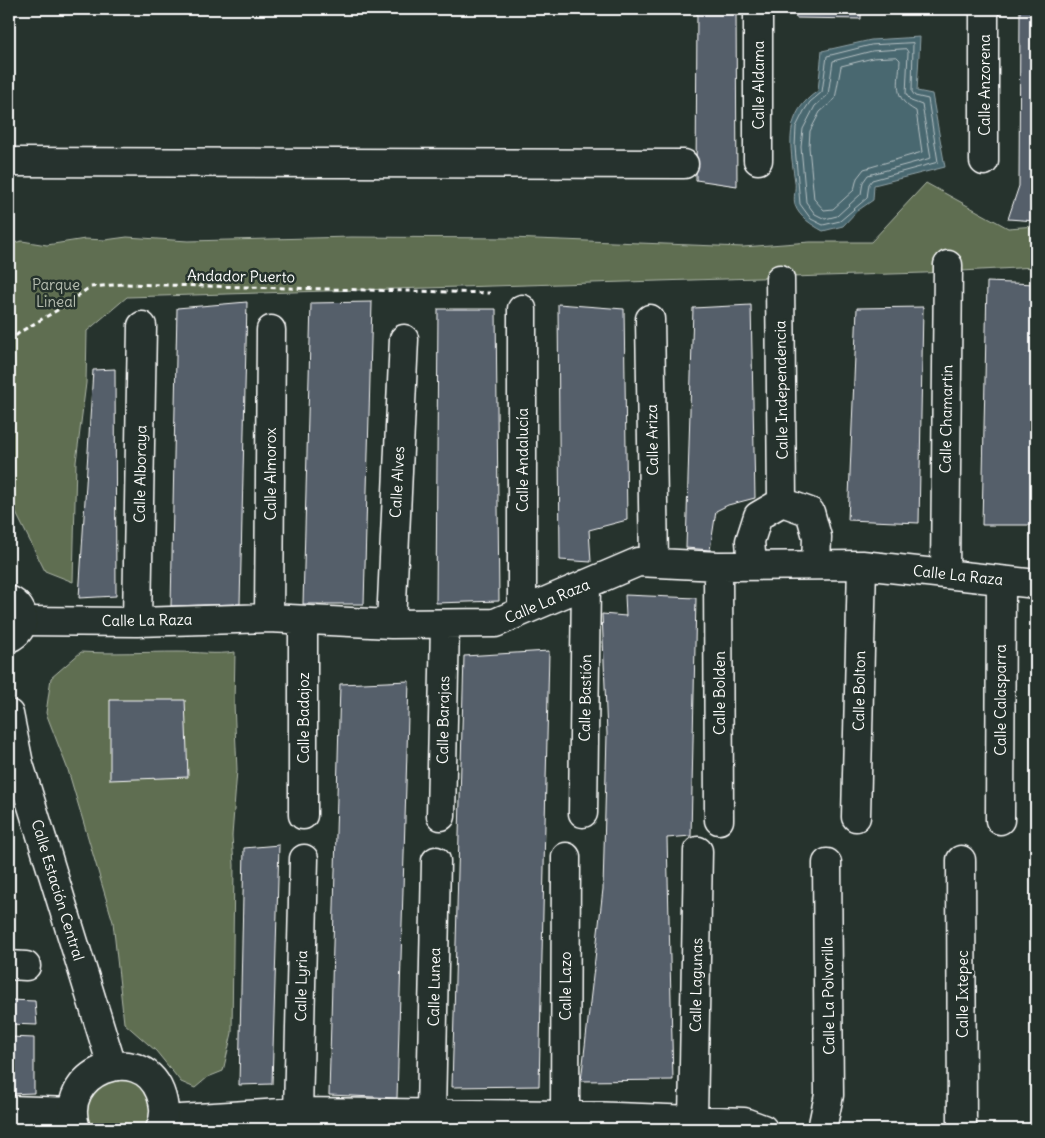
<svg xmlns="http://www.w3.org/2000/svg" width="1045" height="1138" viewBox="0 0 1045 1138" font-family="Delius,sans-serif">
  <rect width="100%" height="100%" fill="#26332d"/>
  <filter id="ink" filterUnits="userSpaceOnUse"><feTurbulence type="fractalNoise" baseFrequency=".02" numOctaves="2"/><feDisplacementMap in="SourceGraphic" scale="10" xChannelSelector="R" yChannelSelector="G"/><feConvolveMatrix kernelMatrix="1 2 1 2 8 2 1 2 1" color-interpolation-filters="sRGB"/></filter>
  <g filter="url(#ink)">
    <path fill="#5e6e51" stroke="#aeb6a8" d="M 926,183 L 1008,228 L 1036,226 L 1036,267 L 924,273 L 127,297 L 87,331 L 86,383 L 76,462 L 73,582 L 45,571 L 9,499 L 9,244 L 22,241 L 47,245 L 85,239 L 105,240 L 127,237 L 188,241 L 352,237 L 510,238 L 743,247 L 810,242 L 871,242 Z
      M 81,652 C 113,654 145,652 178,652 C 198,652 215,655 235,652 L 234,703 L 237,770 L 232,836 L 234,865 L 232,1033 L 223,1071 L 208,1077 L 195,1088 L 181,1082 L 156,1051 L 124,1023 L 113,922 L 68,770 L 46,713 L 51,678 Z
      M 139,1071 L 158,1129 L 79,1129 L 79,1089 Z"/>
    <path fill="#49676f" stroke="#92a4a9" d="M 920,37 L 917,91 L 932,94 L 945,167 L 874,185 L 873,200 L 857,211 L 843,226 L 823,231 C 812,225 799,217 795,205 C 793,198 796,189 795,182 C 790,146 783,114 818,91 L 822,51 L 871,40 Z"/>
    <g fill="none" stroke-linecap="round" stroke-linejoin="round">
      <path stroke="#b6c2c5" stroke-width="1" d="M 913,43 L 912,92 L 915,96 L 928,99 L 938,162 L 872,180 L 869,184 L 867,198 L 840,221 L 823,225 L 811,219 L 800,204 L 795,147 L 796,127 L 804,111 L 810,102 L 822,92 L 827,56 L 871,45 Z
        M 906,49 L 908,52 L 906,94 L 911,101 L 922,105 L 931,158 L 868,175 L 863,182 L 861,194 L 837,216 L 825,219 L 815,214 L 806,202 L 801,147 L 803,129 L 815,106 L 828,95 L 833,61 L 872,51 Z
        M 897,57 L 900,60 C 899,84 892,98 916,111 L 922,152 L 864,169 L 857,178 L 854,190 L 833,209 L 824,210 L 814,199 L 809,147 L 810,131 L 820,112 L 835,99 L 841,66 L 873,58 Z"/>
    </g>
    <path fill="#555e6b" stroke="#fff" d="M 697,9 L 736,9 L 737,186 L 696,180 Z
      M 795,9 L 861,9 L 861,19 L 796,18 Z
      M 1020,9 L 1036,9 L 1036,221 L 1008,219 L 1019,186 Z
      M 987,282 L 1036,284 L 1036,525 L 982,525 Z
      M 247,302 L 240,604 L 171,606 L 177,308 Z
      M 372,302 L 364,604 L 303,604 L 311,303 Z
      M 558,304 L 624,309 L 627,520 L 589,530 L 591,562 L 560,560 Z
      M 751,305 L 755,498 L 728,505 L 716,511 L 710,550 L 686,548 L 693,308 Z
      M 923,307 L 919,523 L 848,520 L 857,308 Z
      M 438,309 L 496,309 L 499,601 L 436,603 Z
      M 115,369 L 116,596 L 79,598 L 93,370 Z
      M 625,595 L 696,598 L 691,836 L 667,838 L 673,1080 L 581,1081 L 603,889 L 607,734 L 602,614 L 626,616 Z
      M 549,651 L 539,1086 L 452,1087 L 464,656 Z
      M 409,681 L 397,1098 L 329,1095 L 340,684 Z
      M 110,700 L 185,700 L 188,777 L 110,780 Z
      M 279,845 L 272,1084 L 239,1085 L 244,848 Z
      M 9,1000 L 35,1001 L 37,1025 L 9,1024 Z
      M 9,1037 L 34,1038 L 34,1093 L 9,1094 Z"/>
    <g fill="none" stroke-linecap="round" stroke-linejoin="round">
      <defs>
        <path id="minor" d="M 758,9 L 758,160
          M 984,9 L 984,161
          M 9,162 L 684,164
          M 780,279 L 782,502
          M 522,309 L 522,611
          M 650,319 L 654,562
          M 752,565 L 750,541 L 758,516 L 782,502 L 810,512 L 817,537 L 816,564
          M 718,566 L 719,820
          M 945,573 L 948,265
          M 269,618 L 271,330
          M 23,621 L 137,622 L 269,618 L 391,624 L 495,623 L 638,562 L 718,566 L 862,565 L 1036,584
          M 303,621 L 303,815
          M 137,622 L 142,326
          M 391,624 L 404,339
          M 583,813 L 586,584
          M 441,816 L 445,624
          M 856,817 L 862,565
          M 1000,820 L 1001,580
          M 961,860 L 962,1129
          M 9,965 L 26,966
          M 9,1110 L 72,1112
          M 298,1112 L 304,859
          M 431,1114 L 436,861
          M 565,1115 L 566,857
          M 693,1119 L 698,851
          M 164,1120 L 298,1112 L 565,1115 L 744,1122 L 763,1129
          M 822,1129 L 829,1095 L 827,863"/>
        <path id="tertiary" d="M 9,600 C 27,608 27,630 9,638
          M 9,714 L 19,764 L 112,1066
          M 76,1129 C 56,1072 139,1040 160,1092 C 165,1105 166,1116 160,1129"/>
      </defs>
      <use href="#minor" stroke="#fff" stroke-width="31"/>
      <use href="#tertiary" stroke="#fff" stroke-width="31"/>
      <path stroke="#fff" stroke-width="3" stroke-dasharray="5 4" stroke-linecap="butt" d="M 9,342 L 20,332 L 61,308 L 90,287 L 124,284 L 490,293"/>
      <use href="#minor" stroke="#26332d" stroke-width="28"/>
      <use href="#tertiary" stroke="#26332d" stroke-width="28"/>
    </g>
  </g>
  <g text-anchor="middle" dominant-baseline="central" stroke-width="5" stroke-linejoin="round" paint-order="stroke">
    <g font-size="15" fill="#fff" stroke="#26332d">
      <text transform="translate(758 85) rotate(-90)">Calle Aldama</text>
      <text transform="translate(984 85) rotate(-90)">Calle Anzorena</text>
      <text transform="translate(241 276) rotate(1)">Andador Puerto</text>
      <text transform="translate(781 390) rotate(-91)">Calle Independencia</text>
      <text transform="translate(946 419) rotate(-89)">Calle Chamartin</text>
      <text transform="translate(652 440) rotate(-91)">Calle Ariza</text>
      <text transform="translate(522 460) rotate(-90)">Calle Andalucía</text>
      <text transform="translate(140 474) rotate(-89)">Calle Alboraya</text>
      <text transform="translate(270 474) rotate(-90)">Calle Almorox</text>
      <text transform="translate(397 482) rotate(-87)">Calle Alves</text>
      <text transform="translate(958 575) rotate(6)">Calle La Raza</text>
      <text transform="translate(547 601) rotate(-23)">Calle La Raza</text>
      <text transform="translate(147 620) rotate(-1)">Calle La Raza</text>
      <text transform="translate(859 691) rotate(-89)">Calle Bolton</text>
      <text transform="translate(719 693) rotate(-90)">Calle Bolden</text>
      <text transform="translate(585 698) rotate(-89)">Calle Bastión</text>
      <text transform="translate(1000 700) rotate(-90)">Calle Calasparra</text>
      <text transform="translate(303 718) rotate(-90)">Calle Badajoz</text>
      <text transform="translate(443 720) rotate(-89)">Calle Barajas</text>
      <text transform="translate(58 890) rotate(73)">Calle Estación Central</text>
      <text transform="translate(696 985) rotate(-89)">Calle Lagunas</text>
      <text transform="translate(301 986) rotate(-89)">Calle Lyria</text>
      <text transform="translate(565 986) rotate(-90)">Calle Lazo</text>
      <text transform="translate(434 987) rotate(-89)">Calle Lunea</text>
      <text transform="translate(962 994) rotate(-90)">Calle Ixtepec</text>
      <text transform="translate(828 996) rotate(-91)">Calle La Polvorilla</text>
    </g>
    <g font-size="15" fill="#b7beb1" stroke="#26332d">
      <text x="56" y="284">Parque<tspan x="56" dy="17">Lineal</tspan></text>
    </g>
  </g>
  <rect width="1045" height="1138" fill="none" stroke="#26332d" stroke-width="30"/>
  <rect x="15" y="15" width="1015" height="1108" fill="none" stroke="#fff" stroke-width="2" filter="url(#ink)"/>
</svg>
